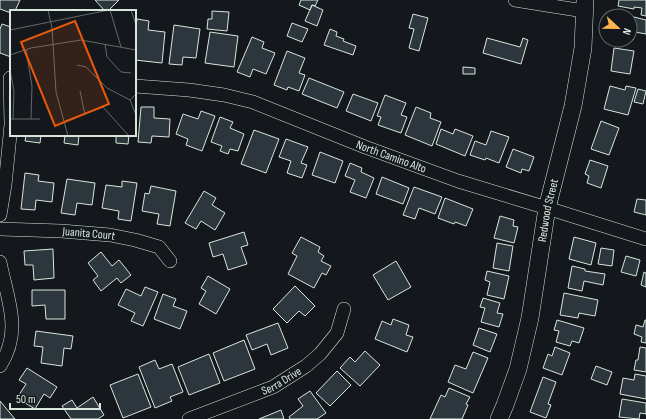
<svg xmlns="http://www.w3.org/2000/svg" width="646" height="419" viewBox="0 0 646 419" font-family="'Sofia Sans Condensed',sans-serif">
  <rect width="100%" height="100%" fill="#14181c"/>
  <path fill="#2c363c" stroke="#d8e6dc" d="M 0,0 L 20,0 L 15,11 L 11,11 L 11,13 L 0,9 Z
    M 95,0 L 119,0 L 108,11 L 105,11 Z
    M 301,0 L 318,0 L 315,6 L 312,5 L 310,10 L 299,5 Z
    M 619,0 L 646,0 L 646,16 L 641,15 L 642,8 L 634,7 L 634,9 L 618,6 Z
    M 312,5 L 323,10 L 317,26 L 305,21 Z
    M 212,11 L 229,12 L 227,31 L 207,29 L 208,19 L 212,19 Z
    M 413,14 L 428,18 L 419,51 L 409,48 L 414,29 L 409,28 Z
    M 630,16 L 646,20 L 646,34 L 635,32 L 633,40 L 630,40 Z
    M 137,19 L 149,21 L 148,30 L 165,32 L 162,63 L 135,60 L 135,33 Z
    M 292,23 L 308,29 L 302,42 L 287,36 Z
    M 2,24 L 11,27 L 11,57 L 0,53 L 0,29 Z
    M 174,25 L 200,29 L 196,58 L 183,57 L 182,65 L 169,64 Z
    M 330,29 L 337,32 L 336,36 L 344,39 L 343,41 L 356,46 L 353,55 L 324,45 Z
    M 210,32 L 238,36 L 234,67 L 205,63 Z
    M 252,37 L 264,42 L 262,48 L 275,53 L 266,74 L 253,69 L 250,77 L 237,72 Z
    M 487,38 L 520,47 L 523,38 L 528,40 L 521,64 L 483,53 Z
    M 614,48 L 634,51 L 630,74 L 611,71 Z
    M 287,51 L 305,58 L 299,73 L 305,75 L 299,91 L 288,87 L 287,90 L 274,85 Z
    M 463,67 L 475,68 L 475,74 L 463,74 Z
    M 309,78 L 344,92 L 337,108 L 302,94 Z
    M 610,86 L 625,90 L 626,86 L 636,88 L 628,115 L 604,109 Z
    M 638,89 L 646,91 L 643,104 L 634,102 Z
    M 353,94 L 378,103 L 371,121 L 346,111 Z
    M 385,95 L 406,103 L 401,115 L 407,117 L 401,133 L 378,125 L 381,117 L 377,116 Z
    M 141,107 L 154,107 L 154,118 L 170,119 L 169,137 L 152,136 L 151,143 L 138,142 Z
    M 416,107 L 431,113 L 430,118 L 441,122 L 432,146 L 405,135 Z
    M 201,111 L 215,116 L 202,151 L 186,145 L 188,139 L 176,134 L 183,114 L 198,119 Z
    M 220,117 L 233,122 L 230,128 L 244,134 L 238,151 L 230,149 L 228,154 L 220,151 L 222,146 L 211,142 Z
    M 601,121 L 619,128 L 609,155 L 591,149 Z
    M 441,129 L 453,134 L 455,129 L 473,136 L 465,156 L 436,144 Z
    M 254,130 L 279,139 L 266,173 L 241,164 Z
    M 491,131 L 509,137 L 499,163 L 486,158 L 485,160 L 470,155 L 475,141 L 486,145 Z
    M 26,135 L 41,135 L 40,143 L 25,141 Z
    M 65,135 L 79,135 L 78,145 L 64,143 Z
    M 116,135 L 129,135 L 128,144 L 116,143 Z
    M 286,139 L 308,147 L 301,163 L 307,165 L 302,178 L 287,173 L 291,161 L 279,157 Z
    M 513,149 L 534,157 L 529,171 L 522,169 L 521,173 L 506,167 Z
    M 320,152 L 343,161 L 335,183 L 312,175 Z
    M 590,160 L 608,166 L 601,188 L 587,183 L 589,176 L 585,174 Z
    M 350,163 L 362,168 L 361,172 L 374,178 L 366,198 L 350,192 L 355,180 L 345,176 Z
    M 25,173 L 39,175 L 38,181 L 54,183 L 52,202 L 36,200 L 35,210 L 21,209 Z
    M 382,177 L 409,188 L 403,204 L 376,194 Z
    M 67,179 L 95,183 L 92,205 L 77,203 L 75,215 L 61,213 Z
    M 122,181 L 137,183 L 131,221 L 118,219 L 119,211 L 102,208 L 106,185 L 122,187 Z
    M 151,186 L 176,191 L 170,226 L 157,224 L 159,214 L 142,211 L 145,193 L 149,194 Z
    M 414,187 L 442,197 L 435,214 L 419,208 L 415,219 L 403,215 Z
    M 204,191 L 216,198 L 212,205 L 225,213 L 215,230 L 201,221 L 196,229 L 185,223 Z
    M 445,198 L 473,209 L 466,226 L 455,222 L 454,224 L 438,218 Z
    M 637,199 L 646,200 L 646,215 L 634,212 Z
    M 500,216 L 514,220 L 513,226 L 518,227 L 514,243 L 494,238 Z
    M 244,232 L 248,245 L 241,247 L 247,264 L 228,270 L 223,254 L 213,257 L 209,243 Z
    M 301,237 L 320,247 L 318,252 L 324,256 L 321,261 L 331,266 L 326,275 L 322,273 L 314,288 L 288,274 L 297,256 L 292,253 Z
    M 574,237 L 596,243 L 591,265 L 569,259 Z
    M 497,243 L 513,246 L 509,271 L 493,268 Z
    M 601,248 L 614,250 L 612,266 L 598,264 Z
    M 53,249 L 54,278 L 34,280 L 33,265 L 25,265 L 24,251 Z
    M 101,252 L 112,266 L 119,260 L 131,275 L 121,283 L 117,278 L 101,291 L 93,280 L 98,276 L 88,263 Z
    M 626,256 L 640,260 L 636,276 L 621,272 Z
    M 396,261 L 411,287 L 388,300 L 373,275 Z
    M 572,266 L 585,269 L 585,271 L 605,274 L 603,285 L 584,281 L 582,291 L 568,288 Z
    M 487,271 L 509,276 L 504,299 L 487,295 L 490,282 L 485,280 Z
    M 644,272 L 646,273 L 646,287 L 641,285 Z
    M 208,276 L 230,289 L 216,314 L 199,304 L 206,291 L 201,288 Z
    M 295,286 L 315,306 L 305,316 L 299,311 L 287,323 L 273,309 Z
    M 145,287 L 158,292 L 143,326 L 131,321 L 135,313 L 118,305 L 126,289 L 141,296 Z
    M 32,290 L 65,290 L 65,319 L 46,319 L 45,305 L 32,306 Z
    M 564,293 L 598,300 L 595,316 L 579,313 L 578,318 L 560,315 Z
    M 163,294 L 176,299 L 173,306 L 187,311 L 180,329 L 154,319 Z
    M 483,298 L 500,303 L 497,313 L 503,314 L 499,327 L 481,322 L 485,308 L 480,307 Z
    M 393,319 L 409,325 L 406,335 L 413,337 L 407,352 L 375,339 L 382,321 L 391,325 Z
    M 557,320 L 584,328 L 579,343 L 572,341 L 570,346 L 556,342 L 559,331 L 554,330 Z
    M 645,320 L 646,320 L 646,343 L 641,342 L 642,337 L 634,334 L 636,325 L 643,327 Z
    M 278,323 L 288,348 L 271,355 L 267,344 L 252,350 L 246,335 Z
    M 479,328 L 497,334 L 490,352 L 473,345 Z
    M 36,331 L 73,336 L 71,349 L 64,348 L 62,366 L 41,363 L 43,347 L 34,346 Z
    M 244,340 L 255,369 L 224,381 L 213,353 Z
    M 555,347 L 570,353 L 562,375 L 543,368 L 548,354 L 552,356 Z
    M 640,347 L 646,348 L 646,372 L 634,370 L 636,360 L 638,360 Z
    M 365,351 L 380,365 L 360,386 L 340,368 L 350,357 L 355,362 Z
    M 473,352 L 488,358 L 473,393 L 448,382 L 455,365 L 466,369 Z
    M 209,354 L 220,383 L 189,395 L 178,367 Z
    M 155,360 L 159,369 L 172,364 L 183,392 L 170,397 L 172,401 L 155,408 L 139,367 Z
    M 596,366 L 612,372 L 607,385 L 591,379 Z
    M 27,368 L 57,387 L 50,398 L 44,394 L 35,409 L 17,398 L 26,384 L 19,380 Z
    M 337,371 L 351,385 L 330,406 L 316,393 Z
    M 138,374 L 151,407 L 123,418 L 110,385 Z
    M 635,374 L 646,376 L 646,399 L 620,394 L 623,378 L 634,380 Z
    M 543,377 L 556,382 L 548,404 L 551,405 L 546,418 L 530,412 Z
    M 449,388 L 470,397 L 466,404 L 468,405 L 462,419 L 430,419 L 441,395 L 445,397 Z
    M 310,391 L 326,413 L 317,419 L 290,419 L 289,417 L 303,406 L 298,399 Z
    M 93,397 L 104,415 L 98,419 L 71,419 L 62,406 L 72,400 L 77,408 Z
    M 622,399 L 646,403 L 646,414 L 640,413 L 639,419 L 619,417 Z
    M 0,401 L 15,419 L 0,419 Z
    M 281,410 L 284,419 L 259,419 Z"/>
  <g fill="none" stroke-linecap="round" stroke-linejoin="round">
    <defs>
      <g id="minor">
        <path d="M 515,0 L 584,11"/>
        <path d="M 10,78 L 11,122"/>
        <path id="s1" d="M 135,86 L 189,90 L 224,95 L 253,102 L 365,147 L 458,181 L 547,208 L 646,239"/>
        <path d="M 0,215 L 5,185 L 11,125"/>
        <path id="s2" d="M 0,229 L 61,231 L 110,235 L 135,240 L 159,247 L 170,261"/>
        <path d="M 0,262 C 7,299 23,330 0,366"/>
        <path id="s3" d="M 189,419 L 273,387 L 306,366 L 320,354 L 337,333 L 344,309"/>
      </g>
      <g id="major">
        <path id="s4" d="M 499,419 L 505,405 L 518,369 L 530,318 L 547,208 L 573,106 L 583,48 L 585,0"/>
      </g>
    </defs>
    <use href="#minor" stroke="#d8e6dc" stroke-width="14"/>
    <use href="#major" stroke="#d8e6dc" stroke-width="18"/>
    <use href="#minor" stroke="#14181c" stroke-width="13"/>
    <use href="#major" stroke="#14181c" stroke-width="17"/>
  </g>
  <g text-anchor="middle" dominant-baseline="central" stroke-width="3" stroke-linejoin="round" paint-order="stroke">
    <g font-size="12" fill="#d8e6dc" stroke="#14181c">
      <text stroke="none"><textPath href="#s1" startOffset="268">North Camino Alto</textPath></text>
      <text stroke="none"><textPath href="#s4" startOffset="215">Redwood Street</textPath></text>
      <text stroke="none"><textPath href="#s2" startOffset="89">Juanita Court</textPath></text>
      <text stroke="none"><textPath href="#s3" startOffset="100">Serra Drive</textPath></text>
    </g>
  </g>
  <g transform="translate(10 10)">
    <rect width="126" height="126" fill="#14181c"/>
    <path fill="none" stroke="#626a69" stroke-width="1" d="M 38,0 L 42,18 L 46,82 L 58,126M 100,0 L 111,37M 121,0 L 126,15M 0,20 L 99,0M 95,34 L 97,47 L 111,62 L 121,63M 16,40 L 22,76 L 21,109M 0,45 L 21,38 L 71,30 L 126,40M 67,55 L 76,57 L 97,78 L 120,90M 0,60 L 4,81 L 3,109M 70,81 L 75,105M 126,84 L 120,90 L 126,105M 0,109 L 30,109M 55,111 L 93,97 L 119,126M 72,126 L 94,126"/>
    <path fill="#e8590c" fill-opacity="0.15" stroke="#e8590c" stroke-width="2" d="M 65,11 L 99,94 L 45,116 L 11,32 Z"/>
    <rect width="126" height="126" fill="none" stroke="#d8e6dc" stroke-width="2"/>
  </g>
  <g transform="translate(618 28) rotate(112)"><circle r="19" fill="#14181c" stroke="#626a69"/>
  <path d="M0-3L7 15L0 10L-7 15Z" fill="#ffb74d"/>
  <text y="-6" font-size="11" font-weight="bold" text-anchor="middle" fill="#d8e6dc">N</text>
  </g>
  <path d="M10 403v6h90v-6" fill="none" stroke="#d8e6dc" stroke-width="2"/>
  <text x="16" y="403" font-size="12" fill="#d8e6dc" stroke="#14181c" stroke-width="3" paint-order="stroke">50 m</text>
</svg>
